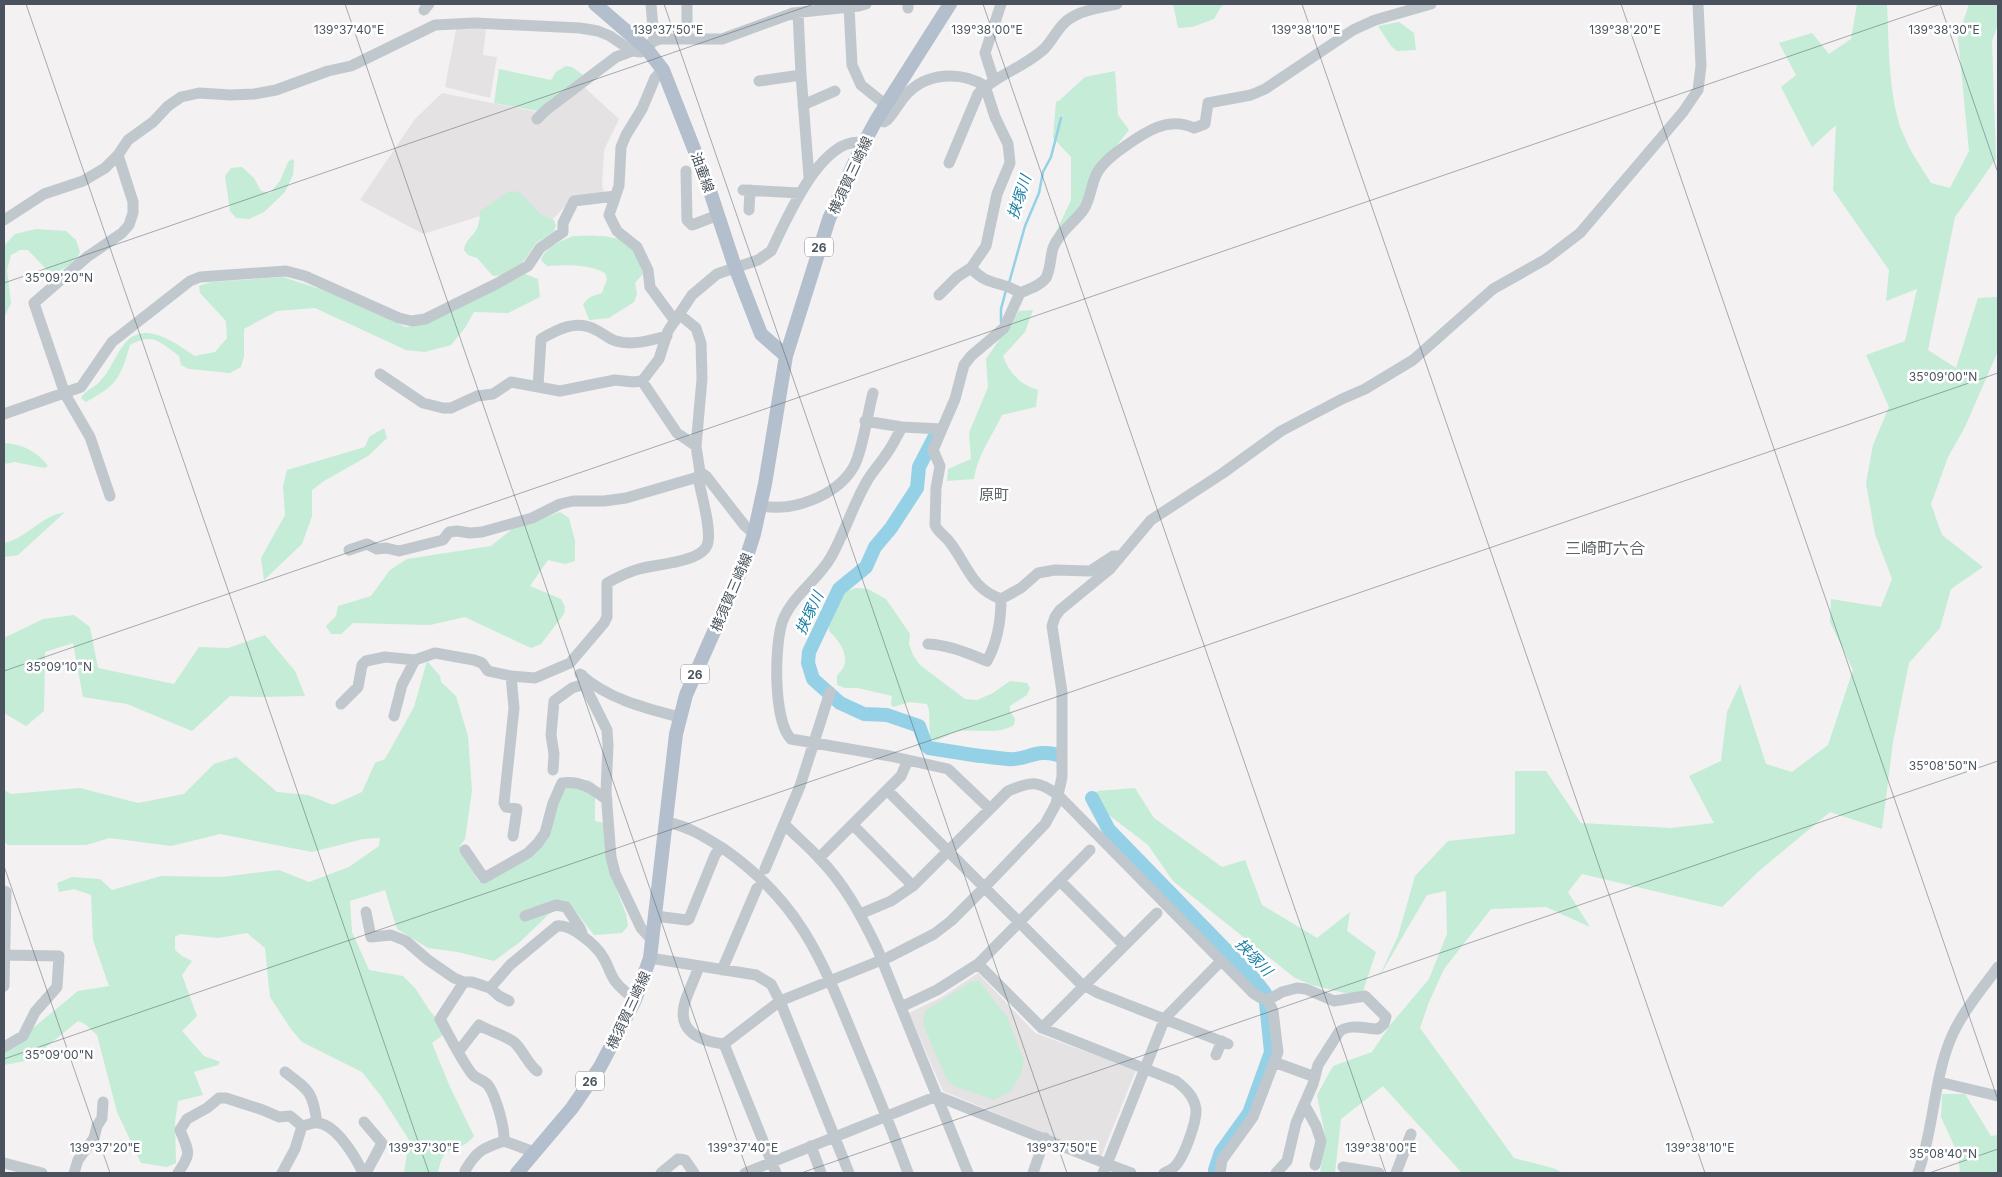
<svg xmlns="http://www.w3.org/2000/svg" width="2002" height="1177" viewBox="0 0 2002 1177" font-family="Inter,'Noto Sans JP',sans-serif">
  <rect width="100%" height="100%" fill="#f3f1f1"/>
  <path fill="#e4e2e2" d="M 456,29 L 486,29 L 483,55 L 497,57 L 490,98 L 445,87 Z
    M 583,86 L 619,119 L 604,150 L 602,186 L 604,192 L 575,196 L 551,221 L 512,206 L 423,234 L 360,200 L 415,119 L 442,93 L 538,112 L 551,108 Z
    M 978,973 L 1035,1033 L 1136,1070 L 1101,1157 L 943,1091 L 909,1013 L 942,997 Z"/>
  <path fill="#c4ecd6" d="M 1173,4 L 1225,4 L 1221,7 L 1214,19 L 1192,27 L 1178,28 Z
    M 1857,4 L 1887,4 C 1889,43 1888,101 1904,136 C 1911,153 1922,168 1931,183 L 1950,188 L 1969,151 L 1958,38 L 1969,4 L 1998,4 L 1998,24 L 1992,41 L 1996,159 L 1955,217 L 1928,350 L 1956,368 L 1978,298 L 1998,297 L 1998,351 L 1965,427 L 1948,457 L 1931,504 L 1942,535 L 1983,567 L 1951,589 L 1940,628 L 1909,663 L 1893,742 L 1882,829 L 1830,812 L 1759,871 L 1722,907 L 1582,874 L 1568,892 L 1590,927 L 1546,907 L 1491,909 L 1444,969 L 1429,1002 L 1420,1028 L 1514,1158 L 1556,1169 L 1562,1173 L 1462,1173 L 1383,1086 L 1341,1119 L 1335,1173 L 1320,1173 L 1325,1135 L 1317,1095 L 1333,1066 L 1372,1052 L 1391,1024 L 1429,979 L 1447,934 L 1446,891 L 1427,895 L 1379,977 L 1398,936 L 1415,876 L 1448,841 L 1515,834 L 1515,771 L 1546,771 L 1581,823 L 1671,828 L 1714,823 L 1689,776 L 1721,761 L 1727,712 L 1740,684 L 1766,764 L 1792,772 L 1828,745 L 1853,670 L 1830,622 L 1831,599 L 1881,607 L 1892,579 L 1875,534 L 1866,483 L 1873,445 L 1889,407 L 1866,355 L 1905,341 L 1917,289 L 1886,301 L 1889,270 L 1833,190 L 1836,125 L 1812,147 L 1781,87 L 1796,75 L 1779,43 L 1812,33 L 1829,54 L 1851,39 Z
    M 1399,22 L 1414,33 L 1416,50 L 1397,51 L 1391,46 L 1378,26 Z
    M 566,66 L 572,67 L 583,75 L 538,111 L 494,103 L 499,69 L 551,80 L 556,72 Z
    M 1115,71 L 1118,115 L 1129,130 L 1100,166 L 1070,223 L 1049,247 L 1071,200 L 1071,157 L 1053,138 L 1056,102 L 1060,100 L 1085,77 Z
    M 292,159 L 294,161 L 293,175 L 285,192 L 264,212 L 249,219 L 236,218 L 230,211 L 225,176 L 231,168 L 242,167 L 254,178 L 261,191 L 270,193 L 280,181 L 288,162 Z
    M 514,191 L 522,194 L 541,215 L 554,220 L 556,226 L 553,232 L 536,243 L 521,265 L 504,275 L 493,276 L 477,258 L 468,255 L 464,250 C 465,241 470,239 475,232 C 479,226 480,218 480,211 L 508,192 Z
    M 36,229 L 66,231 L 76,240 L 80,252 L 75,262 L 56,273 L 47,270 L 28,250 L 20,250 L 11,255 L 7,270 L 11,303 L 4,318 L 4,246 L 15,234 Z
    M 573,236 C 596,236 629,232 641,258 C 643,263 643,269 643,274 L 635,283 L 637,294 L 634,302 L 609,318 L 589,320 L 583,304 L 590,297 L 602,293 L 607,279 L 605,273 C 588,264 566,265 547,266 L 541,260 C 545,247 562,241 573,236 Z
    M 525,274 L 538,279 L 540,297 L 508,313 L 474,312 L 465,328 L 451,345 L 425,352 L 406,350 L 315,308 L 277,311 L 244,329 L 244,356 L 241,367 L 230,373 L 189,369 L 181,365 L 179,356 C 160,342 153,332 130,345 C 120,379 117,385 86,402 L 81,398 C 86,389 95,388 101,380 C 111,370 119,347 129,339 C 149,322 178,345 195,356 L 215,352 L 227,338 L 226,321 L 200,293 L 199,286 L 211,282 L 283,277 L 332,293 L 406,327 L 425,324 Z
    M 1033,310 L 1025,332 L 1003,356 C 1009,373 1021,385 1038,390 L 1036,407 L 1002,415 C 992,436 977,456 974,479 L 947,481 L 948,469 L 971,459 L 969,433 L 988,387 L 986,359 L 1019,311 Z
    M 384,428 L 387,438 L 368,456 L 324,481 L 312,490 L 312,516 L 302,544 L 264,580 L 261,558 L 285,515 L 283,486 L 287,470 L 365,447 L 369,437 Z
    M 4,443 C 22,444 37,451 48,466 L 44,468 L 15,462 L 4,464 Z
    M 65,512 L 18,555 L 4,557 L 4,543 C 26,539 39,517 65,512 Z
    M 560,512 L 569,518 L 575,541 L 575,561 L 565,564 L 548,560 L 530,586 L 561,599 L 565,607 L 564,614 L 541,644 L 531,648 L 465,617 L 430,625 L 353,623 L 341,634 L 331,634 L 326,626 L 336,616 L 338,606 L 371,596 L 390,570 L 407,559 L 491,546 L 511,530 Z
    M 856,588 L 868,589 L 886,599 L 910,634 L 909,644 L 913,655 L 920,665 L 965,699 L 977,700 L 993,693 L 1010,681 L 1027,683 L 1030,688 L 1027,695 L 1010,706 L 1010,711 L 1015,719 L 1014,725 C 998,735 978,729 960,731 C 951,732 943,739 934,741 L 930,737 L 929,710 L 927,704 L 910,702 L 893,707 L 891,704 L 892,696 L 858,688 L 845,688 L 837,685 L 837,676 C 839,673 843,669 844,666 C 849,653 837,638 829,631 L 829,615 L 843,592 Z
    M 74,615 L 90,627 L 98,668 L 174,684 L 199,647 L 228,648 L 265,635 L 295,671 L 305,696 L 258,697 L 230,696 L 192,731 L 127,704 L 83,697 L 73,643 L 45,652 L 44,711 L 26,726 L 4,713 L 4,638 L 43,619 Z
    M 427,661 L 440,676 L 441,682 L 456,696 L 468,736 L 472,791 L 465,839 L 460,846 L 479,882 L 515,866 L 544,842 L 554,786 L 589,780 L 595,784 L 595,821 L 605,823 L 617,891 L 626,914 L 628,926 L 622,933 L 594,935 L 570,904 L 549,914 L 520,942 L 494,961 L 458,952 L 428,948 L 397,929 L 385,890 L 350,901 L 352,932 L 369,970 L 403,976 L 415,988 L 430,1011 L 447,1032 L 432,1043 L 450,1087 L 474,1136 C 457,1157 444,1139 438,1173 L 404,1173 L 409,1140 L 381,1096 L 362,1072 L 302,1042 L 291,1029 L 270,997 L 265,948 L 247,933 L 218,938 L 180,934 L 175,937 L 175,950 L 182,956 L 192,961 L 182,975 L 197,1016 L 182,1031 L 204,1056 L 220,1062 L 218,1065 L 194,1072 L 203,1095 L 178,1101 L 175,1122 L 176,1163 L 167,1167 L 141,1163 L 117,1112 L 97,1035 L 85,1024 L 78,1021 L 30,1060 L 4,1065 L 4,1052 L 78,991 L 109,986 L 93,940 L 91,895 L 74,889 L 59,892 L 57,883 L 72,877 L 100,879 L 112,890 L 161,876 L 222,877 L 279,870 L 309,882 L 349,867 L 379,846 L 380,838 L 363,839 L 312,852 L 220,834 L 171,846 L 110,838 L 86,845 L 8,845 L 4,842 L 4,790 L 11,794 L 80,788 L 138,803 L 184,794 L 214,764 L 236,757 L 277,792 L 308,795 L 333,805 L 362,792 L 375,763 L 385,759 L 414,707 Z
    M 1135,788 L 1154,818 L 1222,867 L 1245,860 L 1262,905 L 1317,938 L 1350,912 L 1347,931 L 1376,952 L 1361,997 L 1312,985 L 1295,978 L 1173,881 L 1148,845 L 1088,799 L 1098,791 Z
    M 979,981 L 1007,1017 L 1024,1061 L 1021,1073 L 1011,1091 L 994,1100 L 954,1086 L 947,1080 L 923,1024 L 925,1011 L 971,982 Z
    M 1942,1094 L 1965,1094 L 1991,1136 L 1998,1135 L 1998,1173 L 1960,1173 L 1958,1154 L 1941,1117 Z"/>
  <g fill="none" stroke-linecap="round" stroke-linejoin="round">
    <path stroke="#95d1e6" stroke-width="2.5" d="M 1009,283 L 1025,226 L 1039,193 L 1043,172 L 1051,157 L 1061,118
      M 1001,322 L 1001,309 L 1006,290"/>
    <path stroke="#95d1e6" stroke-width="14" d="M 934,438 L 919,467 L 917,488 L 891,528 L 875,547 L 866,567 L 839,589 L 809,652 L 808,663 L 813,679 L 840,703 L 864,714 L 887,715 L 919,726 L 926,745 L 929,748 C 955,752 981,757 1008,759 C 1026,761 1036,748 1058,755
      M 1092,798 L 1109,830 L 1255,980 L 1265,993 L 1271,1052 L 1249,1113 L 1221,1152 L 1215,1170"/>
    <path stroke="#c0c8ce" stroke-width="11" d="M 651,4 L 654,41
      M 687,4 L 687,39
      M 908,4 L 908,8
      M 849,7 L 852,65 L 861,85 L 886,105
      M 424,10 L 429,4
      M 798,13 L 801,75 L 809,177
      M 663,70 L 655,78 L 642,109 L 626,135 L 621,147 L 619,186 L 609,215 L 617,231 L 637,247 L 648,270 L 650,287 L 675,321
      M 759,81 L 801,75
      M 994,81 L 985,53 L 1001,4
      M 803,105 L 835,91
      M 537,119 L 546,110 L 616,57 L 632,51
      M 877,119 L 884,122 L 887,120 C 895,112 899,102 906,95 C 926,72 961,71 985,86 L 995,117 L 1008,144 L 1010,163 L 997,194 L 986,246 L 971,268 L 957,277 L 939,295
      M 949,163 L 978,94 C 994,76 1027,66 1045,48 C 1056,36 1059,23 1076,15 C 1088,9 1104,7 1117,4
      M 686,171 L 687,220 L 692,225 L 718,215
      M 743,190 L 800,193
      M 749,210 L 750,190
      M 4,220 L 44,194 L 83,181 L 105,168 L 118,155 L 128,140 L 153,122 L 168,106 L 181,97 L 199,93 L 231,95 L 254,94 L 276,90 L 328,71 L 351,66 L 435,25 L 475,23 L 580,28 L 598,31 L 610,36 L 632,51 L 641,52 L 654,41 L 661,39 L 722,39 L 793,13 L 859,6 L 866,4
      M 971,268 C 988,287 1001,280 1020,293
      M 680,315 L 696,328 L 701,343 L 702,379 L 696,446 L 700,472 L 706,476 L 745,526 L 754,534
      M 380,374 L 423,403 L 443,408 L 451,408 L 477,396 L 493,394 L 511,382 L 560,391 L 615,380 L 633,382 L 642,381 L 659,359 L 668,331 L 692,295 L 717,274 L 758,260 L 771,251 C 786,221 822,133 864,143
      M 642,381 L 677,433 L 696,446
      M 538,387 L 541,339 C 558,329 577,319 596,330 C 603,333 608,339 616,341 C 632,346 652,340 667,336
      M 4,414 L 81,387 L 112,342 L 190,281 L 200,277 L 286,271 L 305,276 L 399,318 L 412,321 L 425,319 L 496,284 L 528,266 L 540,248 L 563,232 L 563,223 L 574,201 L 615,196
      M 865,421 L 902,427 L 942,429 L 955,399 L 964,365 L 971,356 L 1004,328 L 1020,293 C 1029,289 1040,286 1046,278 C 1051,268 1050,258 1053,248 C 1059,232 1075,222 1084,209 C 1091,198 1091,184 1097,173 C 1103,162 1114,154 1124,147 C 1145,132 1168,116 1194,128 L 1205,124 L 1208,103 L 1251,95 L 1265,89 L 1353,30 L 1375,20 L 1431,4
      M 902,427 C 897,436 892,447 885,456 C 879,465 872,472 867,481 C 853,505 845,532 831,557 C 818,580 793,595 783,620 C 774,643 773,721 791,739 L 890,756 L 948,769 L 990,809
      M 942,429 L 933,450 L 940,466 L 936,488 L 935,525 C 938,532 944,535 948,540 C 967,563 970,588 1001,599 L 1021,588 L 1038,573 L 1055,570 L 1090,571 L 1113,556 L 1120,556
      M 110,496 L 90,437 L 65,394 L 34,303 L 87,257 L 122,233 L 129,225 L 133,213 L 133,202 L 118,155
      M 761,506 C 793,512 836,496 853,468 C 862,454 868,411 873,393
      M 349,550 L 367,544 L 377,549 L 386,548 L 399,551 L 443,540 L 449,532 L 457,531 L 470,533 L 482,532 L 532,518 L 560,504 L 573,501 L 604,501 L 626,498 L 698,477
      M 928,644 C 949,645 967,653 987,661 C 997,643 1001,620 1001,599
      M 580,674 C 608,699 644,708 679,717
      M 582,675 L 584,684 L 607,730 L 608,745 L 606,792 L 611,857 L 615,873 L 641,928 L 652,940
      M 511,676 L 514,708 L 504,803 L 506,807 L 517,809 L 513,836
      M 341,704 L 358,687 L 362,665 L 366,661 L 385,657 L 415,660
      M 394,716 L 402,685 L 415,660 L 435,653 L 474,660 L 482,663 L 488,671 L 511,676 L 535,678 L 570,663 L 604,623 L 607,617 L 607,583 C 616,578 628,572 639,569 C 654,564 705,563 708,542 C 711,526 701,494 698,477 L 700,472
      M 553,770 L 554,754 L 551,735 L 554,701 L 572,688 L 584,684
      M 887,790 L 1080,983 L 1098,993 L 1228,1044
      M 666,822 C 688,826 705,837 724,849 C 801,903 822,960 856,1043 C 874,1086 892,1129 908,1173
      M 785,825 C 796,836 808,846 818,857 C 844,883 861,915 877,948 L 968,1173
      M 853,825 L 913,886
      M 465,850 L 484,878 L 528,853 L 538,843 L 545,833 L 553,803 L 562,783 C 580,780 593,789 607,800
      M 819,858 L 901,776 L 908,760
      M 765,869 L 800,786 L 830,692
      M 1060,881 L 1124,945
      M 4,891 L 6,892 L 4,986
      M 366,912 L 371,937 L 391,935 L 406,941 L 428,960 L 454,978 L 464,982
      M 860,914 L 891,901 L 913,886 L 1008,791 C 1031,781 1039,780 1059,796 L 1253,993 L 1261,998 L 1268,1000 L 1282,992 L 1297,988 L 1306,989 L 1334,1001 L 1365,996 L 1386,1017 L 1384,1024 L 1378,1029 C 1366,1029 1349,1023 1339,1032 L 1318,1065 L 1313,1084 L 1296,1123 L 1287,1161 L 1276,1173
      M 525,916 L 556,905 L 566,907 L 580,928 L 583,936
      M 655,916 L 687,920 L 689,919 L 715,855 L 721,847
      M 650,958 L 756,975 L 771,984 L 780,1001 L 849,1173
      M 978,964 L 1090,850
      M 699,966 C 695,978 690,988 686,999 C 675,1030 698,1041 724,1044
      M 722,970 L 757,888
      M 490,988 L 472,982 L 464,982 L 440,1019 C 450,1037 460,1058 472,1074 C 476,1079 484,1080 488,1085 C 496,1096 505,1128 504,1141 L 534,1152
      M 509,1001 L 499,996 L 490,988 L 510,965 L 557,926 C 571,924 596,945 603,957 C 608,965 610,974 615,981 C 621,989 628,994 635,1000
      M 901,1007 L 937,990 L 978,964 L 1042,1028 L 1176,1081 C 1185,1088 1194,1096 1196,1109 C 1197,1121 1185,1154 1177,1164 C 1174,1168 1169,1171 1164,1173
      M 1042,1028 L 1157,913
      M 4,1047 L 23,1036 L 35,1012 L 57,987 L 59,956 L 4,955
      M 459,1051 L 479,1025 C 489,1031 507,1036 515,1043 C 524,1052 528,1064 537,1071
      M 1216,1055 L 1222,1041
      M 1274,1062 L 1315,1077
      M 285,1072 C 309,1090 313,1092 317,1123
      M 1939,1082 L 1998,1096
      M 1304,1104 L 1316,1126 L 1321,1141 L 1315,1165
      M 364,1122 L 382,1143 L 366,1173
      M 811,1146 L 821,1173
      M 4,1163 L 42,1173
      M 1343,1167 L 1379,1173
      M 465,1171 C 476,1151 483,1148 504,1141
      M 74,1173 L 78,1160 L 94,1138 L 97,1126 L 102,1118 L 103,1102
      M 178,1173 C 192,1152 189,1153 180,1130 L 187,1119 L 207,1108 L 219,1098 L 226,1098 L 263,1110 L 279,1117 L 290,1116 L 302,1126 C 307,1125 313,1122 318,1123 C 337,1125 356,1158 363,1173
      M 282,1173 L 295,1149 L 302,1126
      M 661,1173 L 678,1159 L 685,1160 L 694,1173
      M 745,1173 L 937,1096 L 1107,1164 L 1165,1018 L 1221,961
      M 776,1173 L 724,1044 L 780,1001 L 889,957 L 934,934 L 951,921 L 979,893 L 1045,824 L 1056,804 L 1062,777 L 1062,692 L 1052,626 L 1055,617 L 1060,610 L 1110,569 L 1151,520 L 1223,473 L 1281,431 L 1342,399 L 1365,389 L 1413,360 L 1493,289 L 1546,259 L 1580,233 L 1683,112 L 1698,90 L 1701,66 L 1698,4
      M 1033,1173 L 1045,1138
      M 1103,1173 L 1107,1164 L 1131,1173
      M 1220,1173 L 1222,1160 L 1253,1117 L 1278,1052 L 1273,1011 L 1268,1000
      M 1396,1173 L 1411,1134
      M 1918,1173 C 1934,1130 1933,1081 1951,1038 C 1962,1012 1982,989 1998,967"/>
    <path stroke="#b3bfcd" stroke-width="14" d="M 595,4 L 646,48 L 663,70 L 707,182 L 735,267 L 761,334 L 786,356
      M 517,1173 L 572,1108 L 600,1067 L 635,1000 L 650,958 L 676,734 L 686,695 L 746,559 L 754,534 L 765,484 L 786,356 L 829,219 L 860,150 L 877,119 L 950,4"/>
  </g>
  <path fill="none" stroke="#4a535d" stroke-width="1" stroke-opacity="0.45" d="M 26,4 L 429,1173M 345,4 L 748,1173M 664,4 L 1067,1173M 983,4 L 1386,1173M 1302,4 L 1705,1173M 1621,4 L 1998,1100M 1940,4 L 1998,173M 4,283 L 814,4M 4,671 L 1941,4M 4,866 L 110,1173M 4,1059 L 1998,373M 801,1173 L 1998,761M 1929,1173 L 1998,1149"/>
  <g text-anchor="middle" dominant-baseline="central" stroke-width="5" stroke-linejoin="round" paint-order="stroke">
    <g fill="#fff" stroke="#80878e" stroke-width="1">
      <rect x="805" y="237.5" width="28" height="19" rx="4"/>
      <rect x="681" y="664.5" width="28" height="19" rx="4"/>
      <rect x="576" y="1071.5" width="28" height="19" rx="4"/>
    </g>
    <g font-size="12" font-weight="bold" fill="#4a535d">
      <text x="819" y="247">26</text>
      <text x="695" y="674">26</text>
      <text x="590" y="1081">26</text>
    </g>
    <g font-size="14" fill="#4a535d" stroke="#fff">
      <text transform="translate(703 172) rotate(70)">油壷線</text>
      <text transform="translate(850 175) rotate(-65)">横須賀三崎線</text>
      <text transform="translate(731 592) rotate(-67)">横須賀三崎線</text>
      <text transform="translate(628 1010) rotate(-65)">横須賀三崎線</text>
    </g>
    <g font-size="15" font-style="italic" fill="#187fa2" stroke="#fff">
      <text transform="translate(1019 197) rotate(-72)">挟塚川</text>
      <text transform="translate(809 613) rotate(-65)">挟塚川</text>
      <text transform="translate(1254 957) rotate(46)">挟塚川</text>
    </g>
    <g font-size="15" fill="#5e6165" stroke="#fff">
      <text x="994" y="494">原町</text>
    </g>
    <g font-size="16" fill="#5e6165" stroke="#fff">
      <text x="1605" y="548">三崎町六合</text>
    </g>
  </g>
  <g font-size="12" text-anchor="middle" fill="#4a535d" stroke="#fff" stroke-width="5" stroke-linejoin="round" paint-order="stroke">
    <text x="349" y="34">139°37'40"E</text>
    <text x="668" y="34">139°37'50"E</text>
    <text x="1306" y="34">139°38'10"E</text>
    <text x="1944" y="34">139°38'30"E</text>
    <text x="987" y="34">139°38'00"E</text>
    <text x="1625" y="34">139°38'20"E</text>
    <text x="59" y="282">35°09'20"N</text>
    <text x="1943" y="381">35°09'00"N</text>
    <text x="59" y="671">35°09'10"N</text>
    <text x="1943" y="770">35°08'50"N</text>
    <text x="59" y="1059">35°09'00"N</text>
    <text x="105" y="1152">139°37'20"E</text>
    <text x="424" y="1152">139°37'30"E</text>
    <text x="743" y="1152">139°37'40"E</text>
    <text x="1062" y="1152">139°37'50"E</text>
    <text x="1381" y="1152">139°38'00"E</text>
    <text x="1700" y="1152">139°38'10"E</text>
    <text x="1943" y="1158">35°08'40"N</text>
  </g>
  <rect width="2002" height="1177" fill="none" stroke="#4a535d" stroke-width="10"/>
</svg>
